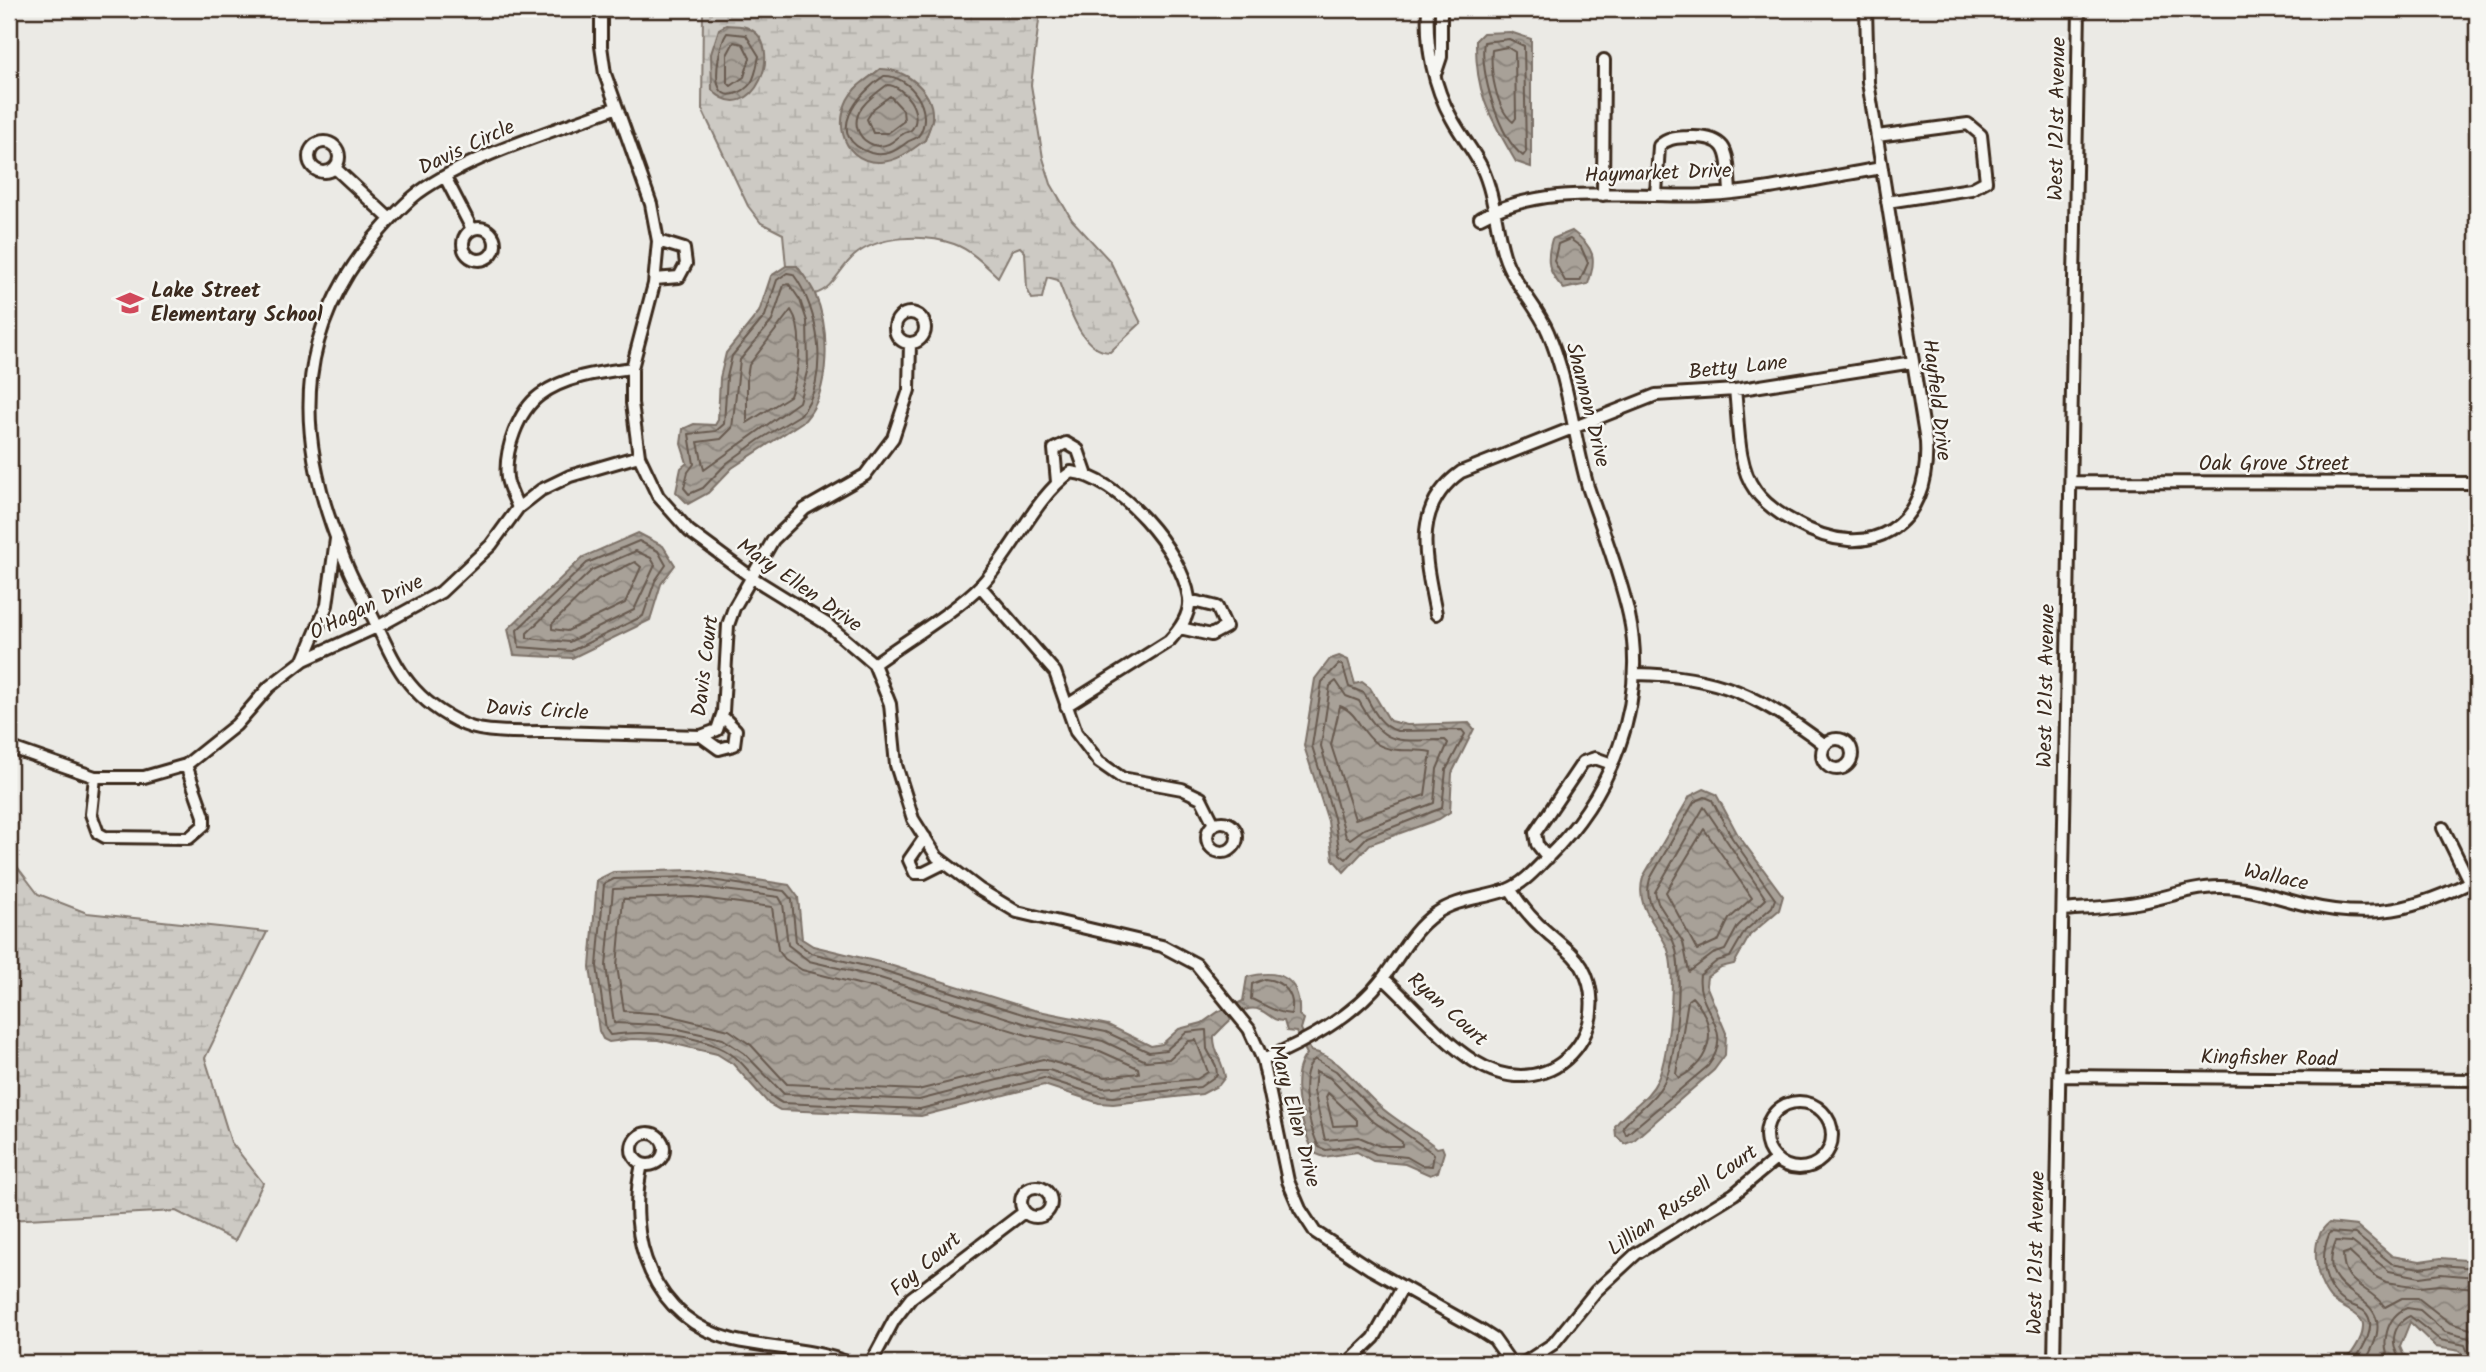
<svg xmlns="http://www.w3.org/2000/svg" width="2486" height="1372" viewBox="0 0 2486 1372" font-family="Kalam,sans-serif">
  <defs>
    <pattern id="wetland-marsh" width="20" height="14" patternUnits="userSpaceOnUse" patternTransform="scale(1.75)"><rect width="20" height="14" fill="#cdcac4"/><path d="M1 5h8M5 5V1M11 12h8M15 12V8" fill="none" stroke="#b1aea8"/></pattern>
    <pattern id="water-waves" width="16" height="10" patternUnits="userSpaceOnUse" patternTransform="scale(1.75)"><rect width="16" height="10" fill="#a8a198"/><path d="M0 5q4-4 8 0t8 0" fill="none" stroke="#8a837b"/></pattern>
  </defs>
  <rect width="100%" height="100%" fill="#ebeae5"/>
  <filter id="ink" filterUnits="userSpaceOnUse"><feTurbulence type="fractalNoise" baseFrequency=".0143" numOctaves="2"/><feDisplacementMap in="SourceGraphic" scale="14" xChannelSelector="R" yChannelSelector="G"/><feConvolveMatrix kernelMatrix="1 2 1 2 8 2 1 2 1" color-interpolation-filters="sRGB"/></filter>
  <g filter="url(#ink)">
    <path fill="url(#wetland-marsh)" stroke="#847a71" stroke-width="2" fill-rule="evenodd" d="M 1040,12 L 1031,85 L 1043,158 L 1051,184 L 1072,220 L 1110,261 L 1141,323 L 1110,352 C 1080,352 1068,303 1058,280 L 1047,277 L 1042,298 L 1032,299 L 1027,289 L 1025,252 L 1020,247 L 1012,250 L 998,277 C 985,265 971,250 954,244 C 925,234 878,235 854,256 C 840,268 833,289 815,294 L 797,266 L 786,266 L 783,234 L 761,223 L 748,206 L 702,109 L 703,13 ZM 880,69 L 933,117 L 925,140 C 909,152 898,158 878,162 L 855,89 Z
      M 9,856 L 38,894 L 87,913 L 267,932 L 205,1058 L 231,1142 L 263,1183 L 235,1241 L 176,1211 L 9,1220 Z"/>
    <path fill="url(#water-waves)" stroke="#7c7167" stroke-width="2" d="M 726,25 C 733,26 742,25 748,28 C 787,44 753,131 712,90 L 711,54 L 719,29 Z
      M 1510,32 L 1531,39 L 1531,167 L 1516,162 C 1490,117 1475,94 1476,40 L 1483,33 Z
      M 880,69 C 904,68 934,90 932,118 C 932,125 927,133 925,140 C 912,150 896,163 878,162 C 839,161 832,114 855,89 C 861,82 872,76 880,69 Z
      M 1572,231 C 1595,248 1597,258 1588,284 L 1564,289 C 1547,272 1546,260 1552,239 Z
      M 786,266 L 797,266 C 803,275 811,284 815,294 C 830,329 831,390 805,420 L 732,468 L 708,493 L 688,504 L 676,492 L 681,468 L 687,463 L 681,444 L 683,429 L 694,424 L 715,425 L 718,420 L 720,378 L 726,353 L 759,312 L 771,276 Z
      M 638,533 L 663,546 L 675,565 L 661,584 L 650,620 L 572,658 L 514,655 L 508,629 L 583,557 Z
      M 1339,656 L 1348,660 L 1355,684 L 1362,682 L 1370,688 L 1390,721 L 1407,725 L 1469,723 L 1474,729 L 1452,773 L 1450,812 L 1439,819 L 1370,844 L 1344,872 L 1333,859 L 1328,821 L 1304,746 L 1315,679 L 1330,659 Z
      M 1704,789 L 1716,794 L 1738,835 L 1783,896 L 1779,910 L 1750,935 L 1734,964 L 1721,967 L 1707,977 L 1706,985 L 1726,1033 L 1725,1055 L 1714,1070 L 1633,1141 L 1625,1144 L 1616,1136 L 1615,1126 C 1628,1109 1649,1099 1658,1079 C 1669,1055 1678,968 1666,945 C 1654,920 1635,907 1643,877 L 1690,796 Z
      M 693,870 L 789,885 L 798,897 L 802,939 L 813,946 L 883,963 L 1034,1010 L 1108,1025 L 1151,1046 L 1162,1044 L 1179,1029 L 1202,1023 L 1218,1012 L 1243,1001 L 1247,977 C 1280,968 1301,978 1299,1015 L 1304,1019 L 1301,1029 L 1311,1051 C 1342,1057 1358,1089 1383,1109 C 1400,1123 1420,1134 1437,1148 L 1442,1147 L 1444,1152 L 1438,1172 L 1430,1175 L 1405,1164 L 1373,1161 L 1357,1152 L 1324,1157 L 1314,1153 C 1302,1128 1287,1075 1307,1054 L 1296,1032 L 1287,1031 L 1284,1021 C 1272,1021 1270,1014 1260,1010 C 1243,1002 1225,1026 1214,1036 C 1213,1051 1223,1062 1225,1077 L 1219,1085 L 1202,1094 L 1113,1104 L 1099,1103 L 1044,1085 L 921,1116 L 780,1110 L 769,1104 L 733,1064 L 717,1054 L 658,1040 L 632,1039 L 609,1042 L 603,1039 L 599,1031 L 590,967 L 597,880 L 613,872 Z
      M 2329,1223 L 2357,1226 L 2392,1256 L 2420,1261 L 2441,1258 L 2477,1261 L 2477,1363 L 2465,1361 L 2460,1351 L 2436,1347 L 2410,1322 L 2400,1347 L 2403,1354 L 2417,1363 L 2345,1363 C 2352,1352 2364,1339 2363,1324 C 2361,1313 2338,1307 2330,1298 C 2315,1280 2308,1239 2329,1223 Z"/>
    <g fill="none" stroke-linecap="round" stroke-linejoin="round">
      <path stroke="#675a4f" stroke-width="2" d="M 727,33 L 746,35 L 759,56 C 757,65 756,75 751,83 C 744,92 725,102 719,87 C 714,74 720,43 727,33 Z
        M 1509,39 L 1524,46 L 1526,152 L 1523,156 C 1499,138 1479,71 1484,42 Z
        M 734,42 L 743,44 L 750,58 L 744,77 L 731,86 L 727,82 L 727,55 Z
        M 1507,47 L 1515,52 L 1516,118 L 1513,122 C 1496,109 1490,70 1492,50 Z
        M 884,76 C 910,75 935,111 919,135 C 916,140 910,139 906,143 C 896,151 885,157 871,153 C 822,137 858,93 884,76 Z
        M 887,85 C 904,85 924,113 912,129 C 910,132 905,132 903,134 C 894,139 891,146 879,146 C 873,146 864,141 861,136 C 846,114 872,96 887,85 Z
        M 890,96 L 903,110 L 904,121 L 888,133 L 873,133 L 867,119 L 874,108 Z
        M 1570,239 L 1581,247 L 1588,263 L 1580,281 L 1565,281 L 1554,261 L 1558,244 Z
        M 787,273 L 793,274 C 819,308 831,380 800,415 L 759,440 L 727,463 L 703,488 L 689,494 L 684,488 L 688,472 L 694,464 L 689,434 L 716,431 L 724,424 L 727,377 L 732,356 L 765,316 L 777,280 Z
        M 789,284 L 800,300 L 807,321 L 808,368 L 799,402 L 704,470 L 698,442 L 721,439 L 732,428 L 740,360 L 772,321 L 784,285 Z
        M 791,310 C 805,331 799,374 790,396 L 747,423 L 747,377 L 749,365 Z
        M 639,541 L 658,551 L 666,565 L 655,581 L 643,616 L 571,651 L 519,647 L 517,630 L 587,563 Z
        M 636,551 L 651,558 L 655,565 L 634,610 L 569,642 L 527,638 L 527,633 L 592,570 Z
        M 635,562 L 641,567 L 625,603 L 567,631 L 552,629 L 552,624 L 598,579 Z
        M 1339,664 L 1343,666 L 1349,687 L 1364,693 C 1373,709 1379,725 1397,731 L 1462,730 L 1465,734 L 1446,770 L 1442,808 L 1367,837 L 1346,859 L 1340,854 L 1334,818 L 1312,746 L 1322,682 Z
        M 1336,681 L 1346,696 L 1359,701 C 1385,748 1395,740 1445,740 L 1448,743 L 1437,769 L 1434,803 L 1364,829 L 1350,839 L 1346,837 L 1321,746 L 1330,686 Z
        M 1340,706 C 1359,713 1360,733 1377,744 C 1394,754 1413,748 1431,752 L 1425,795 L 1355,819 L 1331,745 Z
        M 1705,797 L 1712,800 L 1732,838 L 1775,899 L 1772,907 L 1745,931 L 1730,957 L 1717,961 L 1700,975 C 1695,1011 1737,1027 1708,1066 L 1626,1135 L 1623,1127 C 1635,1111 1652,1103 1663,1084 C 1677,1061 1683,973 1675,946 C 1667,920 1641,909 1650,879 L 1694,802 Z
        M 1704,807 L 1766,899 L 1738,926 L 1725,950 L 1713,954 L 1689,972 L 1683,942 L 1658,903 L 1655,892 Z
        M 1704,829 L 1752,898 L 1729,919 L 1719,940 L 1697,950 L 1666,892 Z
        M 692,877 L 784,891 L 792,900 L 796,942 L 811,953 L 882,970 L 1032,1017 L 1106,1032 L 1149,1052 L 1166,1050 L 1187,1032 L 1206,1030 L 1207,1049 L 1216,1066 L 1217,1075 L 1200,1087 L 1113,1097 L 1101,1096 L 1044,1078 L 920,1109 L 782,1103 C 762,1093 752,1071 735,1057 C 706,1034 647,1030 610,1035 L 606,1029 L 597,966 L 604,884 L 614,879 Z
        M 692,886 L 779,897 L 783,904 L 788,945 L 809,961 L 880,978 L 1030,1025 L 1103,1041 L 1146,1061 L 1169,1059 L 1189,1041 L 1196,1040 L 1208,1072 L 1197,1079 L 1103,1088 L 1049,1070 L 1037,1070 L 919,1100 L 784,1094 L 744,1053 L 723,1039 L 661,1025 L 614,1023 L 606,966 L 613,889 Z
        M 692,897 L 772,907 L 778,950 L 785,959 L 802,970 L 878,989 L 1027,1035 L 1100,1051 L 1138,1068 L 1139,1073 L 1105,1077 L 1043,1059 L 918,1090 L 787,1084 L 751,1045 L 729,1030 L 663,1014 L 624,1011 L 617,966 L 623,899 Z
        M 1265,979 C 1284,981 1296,995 1291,1014 C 1275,1013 1266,1005 1251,999 L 1252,984 Z
        M 1692,997 C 1719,1026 1713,1060 1679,1078 L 1676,1074 L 1688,1000 Z
        M 1315,1059 L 1336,1071 L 1377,1113 L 1434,1154 L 1432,1166 L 1421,1165 L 1407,1157 L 1376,1154 L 1358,1145 L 1326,1150 L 1319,1147 C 1309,1128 1296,1074 1315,1059 Z
        M 1316,1071 L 1330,1078 L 1370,1119 L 1402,1142 L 1402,1146 L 1380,1146 L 1359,1137 L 1325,1140 L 1314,1091 Z
        M 1328,1093 L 1357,1120 L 1357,1125 L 1333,1126 L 1326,1097 Z
        M 2477,1288 L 2440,1285 L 2420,1287 L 2386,1282 L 2376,1277 L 2349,1252 L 2343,1254 C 2343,1287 2369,1285 2385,1307 L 2402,1298 L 2418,1298 L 2450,1323 L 2477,1331
        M 2353,1363 C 2361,1351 2379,1326 2365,1312 C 2360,1307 2351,1306 2345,1302 C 2321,1286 2320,1255 2330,1232 L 2355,1234 L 2391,1263 L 2420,1268 L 2441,1265 L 2477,1268
        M 2364,1363 C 2414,1284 2308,1308 2336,1241 L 2352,1242 L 2389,1271 L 2420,1277 L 2441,1274 L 2477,1277
        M 2391,1363 C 2380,1345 2386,1316 2407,1308 L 2420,1310 L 2445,1332 L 2469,1338 L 2477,1350
        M 2407,1363 C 2388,1354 2390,1324 2410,1316 L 2440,1340 L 2465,1345 L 2472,1363"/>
      <defs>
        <path id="minor" d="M 601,9 L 601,46 L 605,74 L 651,204 L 658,241 L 654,284 L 632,368 L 632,403 L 639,456 L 658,496 L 689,531 L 751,577 L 827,624 L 874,664 L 890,704 L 896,765 L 913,819 L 937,857 L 979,889 L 1017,912 L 1162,946 L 1196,964 L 1249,1029 L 1263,1060 L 1288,1181 L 1300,1209 L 1315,1232 L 1371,1269 L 1480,1330 L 1494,1339 L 1511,1363
          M 1436,72 L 1441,57 L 1441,9
          M 615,108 C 554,131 471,155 418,193 C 401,206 387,223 373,239 C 300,328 295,420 332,526 C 340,548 347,570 359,590 C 392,650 397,694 465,725 C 486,734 527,732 551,732 C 601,733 651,735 701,736 L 717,730 L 723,712 L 728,625 L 734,608 L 773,540 L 805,509 L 865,475 L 893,438 L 909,390 L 910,343
          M 1877,136 L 1968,124 L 1981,135 L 1986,181 L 1971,189 L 1887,202
          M309 157a15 15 0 1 1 30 0a15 15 0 1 1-30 0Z
          M 335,168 L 390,219
          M 445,177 L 472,229
          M 1656,194 L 1659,146 C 1669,137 1677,138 1689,137 C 1732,135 1727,156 1730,191
          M 1603,195 L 1604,60
          M 1480,218 C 1548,181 1633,199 1707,195 C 1765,192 1825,177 1882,168
          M463 244a16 16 0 1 1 32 0a16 16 0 1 1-32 0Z
          M 655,279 L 679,277 L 686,264 L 684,249 L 658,241
          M895 328a15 15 0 1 1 30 0a15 15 0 1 1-30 0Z
          M 1735,390 C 1739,421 1736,464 1755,490 C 1765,505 1781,515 1796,523 C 1870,565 1931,527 1926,442 L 1868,82 L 1866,9
          M 1057,482 L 1054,449 L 1066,443 L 1078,450 L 1086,473
          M 2071,482 L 2477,483
          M 518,508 C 515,499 508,487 507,478 C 504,451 518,411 540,395 C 565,376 602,372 632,368
          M 980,586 L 1055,672 L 1076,732 L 1099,762 L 1122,778 L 1182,789 L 1201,798 L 1214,824
          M 1436,614 C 1426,561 1410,508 1461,472 L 1656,395 L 1735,390 L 1913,362
          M 1180,628 L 1211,635 L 1226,627 L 1217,607 L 1189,600
          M 304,660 L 327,605 L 336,539
          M 874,664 C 905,641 956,611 982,584 C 1014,550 1035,497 1071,472 C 1118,477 1182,551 1189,598 C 1191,615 1179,630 1169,641 L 1066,706
          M 1636,674 C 1719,675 1760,696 1825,745
          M 701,736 L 719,749 L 734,745 L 736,730 L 722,716
          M1822 754a15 15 0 1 1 30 0a15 15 0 1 1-30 0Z
          M 9,747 L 95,777 L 144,777 L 186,765 L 236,725 L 269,687 L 304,660 L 379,626 L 441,592 L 491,545 L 518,508 L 541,490 L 570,476 L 639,456
          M 95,777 L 91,814 L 98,833 L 105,837 L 189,838 L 204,825 L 204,816 L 186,765
          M1207 837a15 15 0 1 1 30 0a15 15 0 1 1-30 0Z
          M 2443,828 L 2470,883
          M 925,837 L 909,860 L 915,873 L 924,873 L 944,863
          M 1548,858 L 1537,844 L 1535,833 L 1583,762 L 1595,758 L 1612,764
          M 2063,910 C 2089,908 2116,907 2142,902 C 2168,897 2193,887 2220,887 C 2249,887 2275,897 2303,904 C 2372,921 2416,910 2477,879
          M 1383,978 C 1427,1016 1479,1095 1544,1072 C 1560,1067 1575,1053 1583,1038 C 1595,1016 1594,988 1582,967 C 1574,953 1560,944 1548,933 C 1532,920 1521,906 1510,889
          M 1263,1060 C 1307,1041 1353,1017 1383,978 C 1401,955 1411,931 1435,914 C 1458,898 1482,899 1507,890 C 1523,884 1535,870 1547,858 C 1611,795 1648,704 1629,615 C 1619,570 1602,529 1588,487 C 1573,435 1569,381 1548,332 C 1537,305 1513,284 1504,255 C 1495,226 1495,196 1482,168 C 1474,151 1461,136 1452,119 C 1433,86 1426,46 1428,9
          M 2060,1076 L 2477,1080
          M1766 1135a33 33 0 1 1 66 0a33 33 0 1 1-66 0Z
          M632 1149a16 16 0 1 1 32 0a16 16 0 1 1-32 0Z
          M 642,1164 C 625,1238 652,1319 733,1340 C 772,1349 810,1348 849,1363
          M1021 1202a15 15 0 1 1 30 0a15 15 0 1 1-30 0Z
          M 871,1363 L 894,1320 L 911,1298 L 1024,1212
          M 1348,1363 L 1374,1338 L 1402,1288
          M 1524,1363 L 1553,1344 L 1596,1291 L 1636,1254 L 1734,1194 L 1776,1159
          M 2054,1363 L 2079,9"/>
      </defs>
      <use href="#minor" stroke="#3b2a1e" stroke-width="16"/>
      <use href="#minor" stroke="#f6f6f2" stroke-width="10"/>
    </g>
  </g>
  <defs>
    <symbol id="school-bare" viewBox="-9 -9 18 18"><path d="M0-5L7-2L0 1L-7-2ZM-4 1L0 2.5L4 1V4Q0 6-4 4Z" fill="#d1495b" stroke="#f6f6f2" stroke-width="2.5" paint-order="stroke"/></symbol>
  </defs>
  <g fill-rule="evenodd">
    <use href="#school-bare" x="111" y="284" width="38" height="38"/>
  </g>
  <g text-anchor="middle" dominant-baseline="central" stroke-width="5" stroke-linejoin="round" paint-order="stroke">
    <g font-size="21" fill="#3b2a1e" stroke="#f6f6f2">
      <text transform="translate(2058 119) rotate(-89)">West 121st Avenue</text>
      <text transform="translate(467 148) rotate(-25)">Davis Circle</text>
      <text transform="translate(1658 174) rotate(-2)">Haymarket Drive</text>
      <text transform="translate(1738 368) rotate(-6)">Betty Lane</text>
      <text transform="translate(1936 400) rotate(83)">Hayfield Drive</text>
      <text transform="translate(1587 405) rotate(76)">Shannon Drive</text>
      <text x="2274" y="464">Oak Grove Street</text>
      <text transform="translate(799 586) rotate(35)">Mary Ellen Drive</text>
      <text transform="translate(367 608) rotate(-26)">O'Hagan Drive</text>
      <text transform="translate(706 666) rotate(-83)">Davis Court</text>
      <text transform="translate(2047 686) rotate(-89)">West 121st Avenue</text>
      <text transform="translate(537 711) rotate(3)">Davis Circle</text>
      <text transform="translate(2276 878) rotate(12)">Wallace</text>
      <text transform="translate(1447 1010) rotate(42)">Ryan Court</text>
      <text transform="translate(2269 1059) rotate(1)">Kingfisher Road</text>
      <text transform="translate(1294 1116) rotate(75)">Mary Ellen Drive</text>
      <text transform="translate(1683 1201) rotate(-35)">Lillian Russell Court</text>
      <text transform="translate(2037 1253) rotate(-89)">West 121st Avenue</text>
      <text transform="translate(926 1265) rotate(-41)">Foy Court</text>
    </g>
    <g font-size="21" font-weight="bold" fill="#3b2a1e" stroke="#f6f6f2" text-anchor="start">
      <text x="151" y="291">Lake Street<tspan x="151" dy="24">Elementary School</tspan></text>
    </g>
  </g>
  <rect width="2486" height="1372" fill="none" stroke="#f6f6f2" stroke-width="35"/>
  <rect x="18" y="18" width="2451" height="1337" fill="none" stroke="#3b2a1e" stroke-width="2.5" filter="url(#ink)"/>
</svg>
